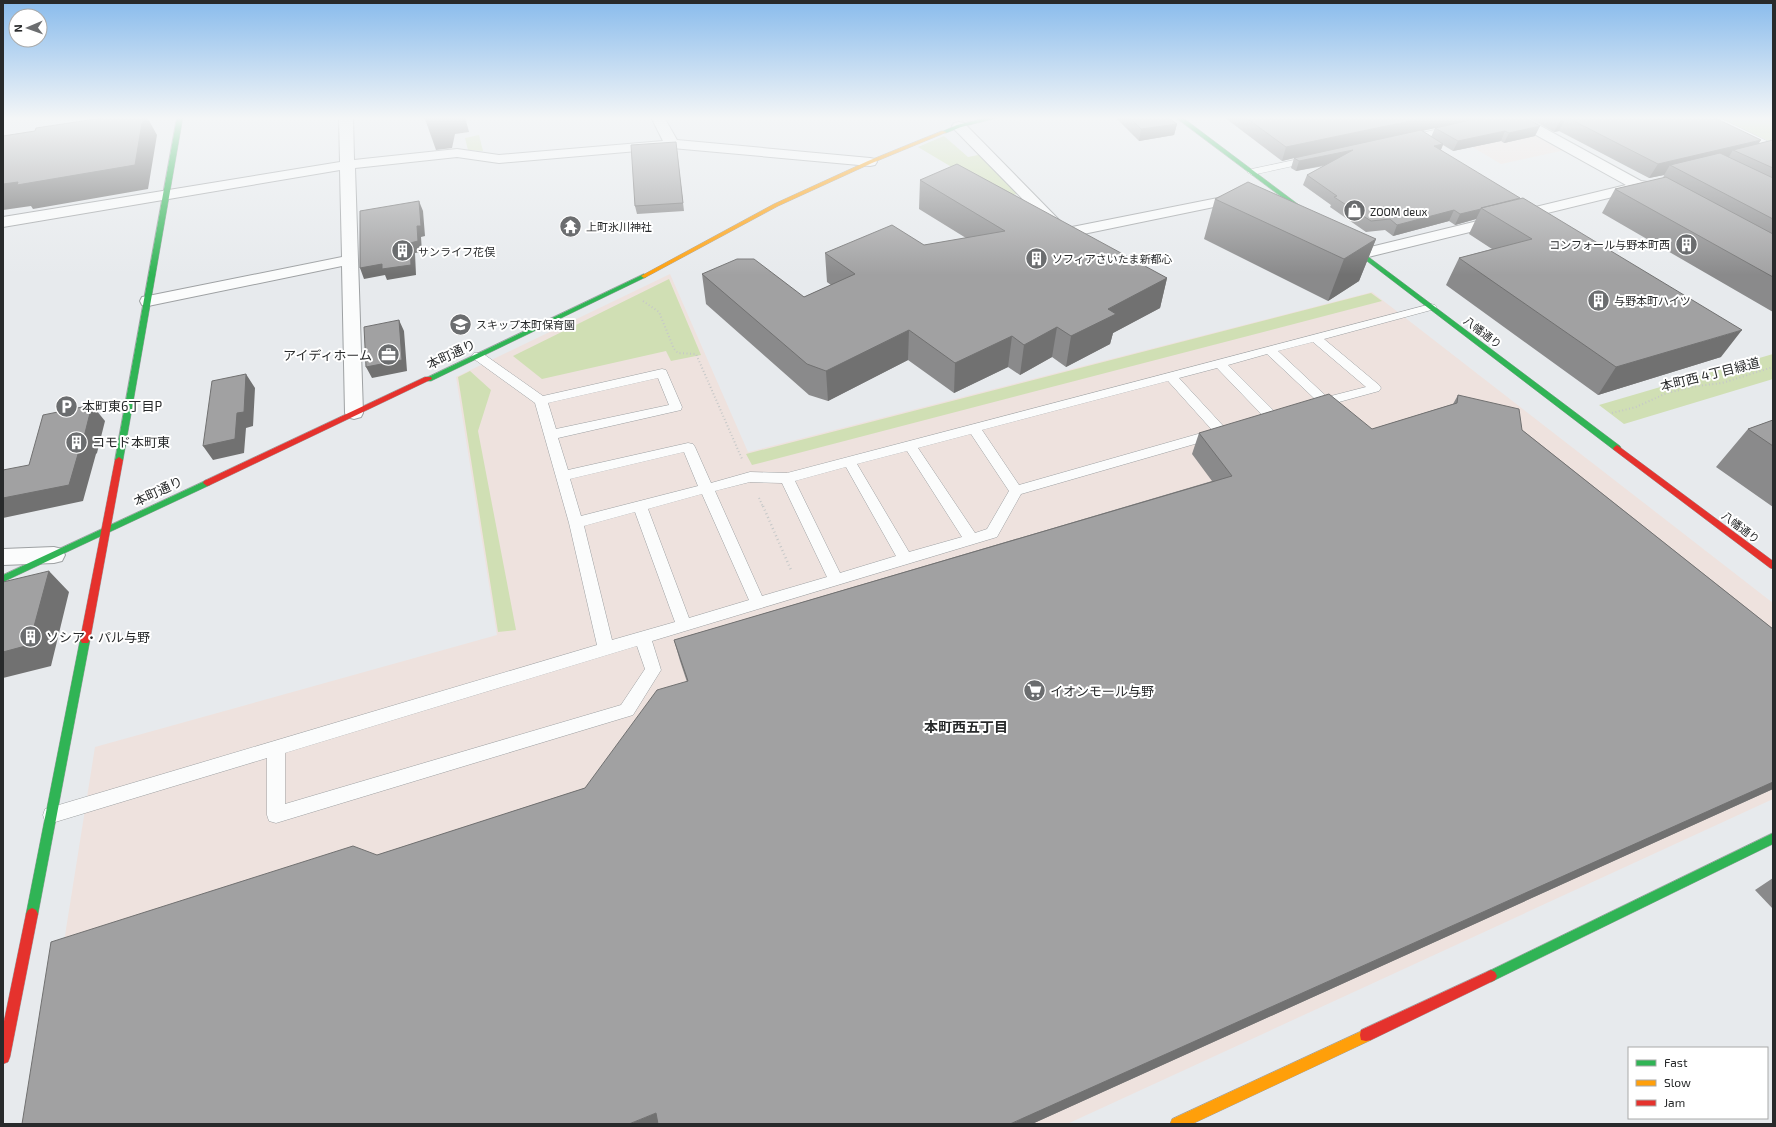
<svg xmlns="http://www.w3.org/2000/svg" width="1776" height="1127" viewBox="0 0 1776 1127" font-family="'Exo 2','Noto Sans JP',sans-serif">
  <rect width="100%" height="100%" fill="#e7eaed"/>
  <path fill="#eee2de" d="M 1513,122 L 1565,150 L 1501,164 L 1452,135 Z
    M 670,274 L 748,452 L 1372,292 L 1773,603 L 1773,799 L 1067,1124 L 35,1124 L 95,747 L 497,635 L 456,377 Z"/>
  <path fill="#d0dfb4" d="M 1773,117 L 1773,143 L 1718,118 L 1720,117 Z
    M 479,135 L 483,151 L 468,150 L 465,138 Z
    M 944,136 L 968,157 L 983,154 L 1021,193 L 1002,197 L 918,147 Z
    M 669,279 L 701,355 L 671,361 L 666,351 L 542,379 L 513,356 Z
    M 1371,293 L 1382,301 L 752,465 L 746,454 Z
    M 1773,354 L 1773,379 L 1624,424 L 1599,405 Z
    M 470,371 L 491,390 L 478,431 L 516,630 L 498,632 L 458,377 Z"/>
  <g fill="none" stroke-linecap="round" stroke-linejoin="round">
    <defs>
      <path id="lane" d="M 1707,117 L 1718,117 L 1773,144 L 1773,151 Z
        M 1452,126 L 1455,127 L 1457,129 L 1455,131 L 1407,142 L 1402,139 L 1404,137 Z
        M 1313,156 L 1316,157 L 1318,159 L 1316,161 L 1252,175 L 1247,172 L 1252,169 Z
        M 1431,304 L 1435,305 L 1437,307 L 1435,309 L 1324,339 L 1379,385 L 1381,388 L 1379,391 L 1317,408 L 1312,407 L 1311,404 L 1316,400 L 1267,354 L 1228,365 L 1277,414 L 1279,417 L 1277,420 L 1267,420 L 1217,368 L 1179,378 L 1226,429 L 1228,432 L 1226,435 L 1021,494 L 997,537 L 652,641 L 661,670 L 633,715 L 276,823 L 269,821 L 267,815 L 267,758 L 52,823 L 45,821 L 43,815 L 45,809 L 52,807 L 597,645 L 569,523 L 535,403 L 474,359 L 472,356 L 474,353 L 482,353 L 543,396 L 662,369 L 666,370 L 682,407 L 681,410 L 558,438 L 568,470 L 688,443 L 693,444 L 695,447 L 711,483 L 750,472 L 787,473 ZM 1313,342 L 1366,387 L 1327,397 L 1278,351 ZM 658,378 L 669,405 L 556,429 L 548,403 ZM 1168,381 L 1212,430 L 1019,485 L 982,430 ZM 971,434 L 1009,491 L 987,529 L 975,533 L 918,448 ZM 907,451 L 962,537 L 909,552 L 857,464 ZM 684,452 L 698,486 L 581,516 L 570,479 ZM 846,467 L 896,556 L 840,573 L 795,481 ZM 750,482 L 782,483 L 827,577 L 762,596 L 715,491 ZM 702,494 L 749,600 L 689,618 L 648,509 ZM 635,512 L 675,622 L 612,640 L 584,526 ZM 637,646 L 645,669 L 621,705 L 285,804 L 285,753 Z"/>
      <path id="street" d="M 339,117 L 353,117 L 354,160 L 457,149 L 499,155 L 663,141 L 651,117 L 664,117 L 677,140 L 870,158 L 875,159 L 877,162 L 875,165 L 870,166 L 672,148 L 499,163 L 457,157 L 355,168 L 363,413 L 361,417 L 354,419 L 347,417 L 345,413 L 342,266 L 148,306 L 142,305 L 140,301 L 142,297 L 148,296 L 342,257 L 340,170 L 3,227 L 3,217 L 340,162 Z
        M 1508,117 L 1524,117 L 1641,181 L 1648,182 L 1653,190 L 1651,193 L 1646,194 L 1637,191 L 1360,259 L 1354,257 L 1352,254 L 1354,251 L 1626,185 L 1509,120 Z
        M 959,122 L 964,123 L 1067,228 L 1243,193 L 1248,194 L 1250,197 L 1248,200 L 1243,201 L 1064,238 L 1059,236 L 954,129 L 952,126 L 954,123 Z
        M 54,547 L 62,549 L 65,555 L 62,561 L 54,563 L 3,565 L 3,549 Z"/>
      <path id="fast" d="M 177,117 L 183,117 L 123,460 L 119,463 L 115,460 Z
        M 990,117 L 1001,117 L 961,127 L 946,133 L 941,132 L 957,125 Z
        M 1175,117 L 1182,117 L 1315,217 L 1315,219 L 1311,219 Z
        M 1342,240 L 1346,240 L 1620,446 L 1621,448 L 1620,450 L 1614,450 L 1342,242 Z
        M 644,274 L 647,276 L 646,277 L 431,381 L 425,381 L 424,379 Z
        M 207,480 L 211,483 L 210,485 L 3,582 L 3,575 Z
        M 85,636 L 88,637 L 90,640 L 38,914 L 36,918 L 32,920 L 28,918 L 26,914 L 80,640 L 82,637 Z
        M 1773,833 L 1773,844 L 1495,980 L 1491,982 L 1487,980 L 1485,976 L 1487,972 Z"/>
      <path id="slow" d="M 942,131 L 947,132 L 872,163 L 778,206 L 646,277 L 644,278 L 641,276 L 774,204 L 868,161 Z
        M 1366,1029 L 1371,1030 L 1372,1035 L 1371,1040 L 1192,1124 L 1170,1124 L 1172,1119 Z"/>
      <path id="jam" d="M 425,377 L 431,377 L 432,379 L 210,485 L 207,486 L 203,483 L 204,481 Z
        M 1617,445 L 1773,561 L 1773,569 L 1770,568 L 1614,450 L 1613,448 Z
        M 119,457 L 123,460 L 90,640 L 88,643 L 82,643 L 80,640 L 115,460 Z
        M 32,908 L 36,910 L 38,914 L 10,1057 L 8,1062 L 3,1064 L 3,1026 L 26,914 L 28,910 Z
        M 1491,970 L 1495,972 L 1497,976 L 1495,980 L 1371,1040 L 1366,1041 L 1361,1040 L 1360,1035 L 1361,1030 Z"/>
    </defs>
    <use href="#lane" stroke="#9ea1a3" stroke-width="1"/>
    <use href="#street" stroke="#9ea1a3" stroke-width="2"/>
    <use href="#fast" stroke="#9ea1a3" stroke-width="1"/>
    <use href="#slow" stroke="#9ea1a3" stroke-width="1"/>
    <use href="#jam" stroke="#9ea1a3" stroke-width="1"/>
    <path stroke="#c6c8c8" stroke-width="2" stroke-dasharray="1 2.5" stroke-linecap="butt" d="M 643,301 L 659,312 L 674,349 L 678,353 L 696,354 L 742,459
      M 1612,413 L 1636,407 L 1667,393 L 1697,386 L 1722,383 L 1773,367
      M 759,498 L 763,507"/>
    <path stroke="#c6c8c8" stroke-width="2.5" stroke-dasharray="1 3" stroke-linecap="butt" d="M 763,506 L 791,570"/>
    <use href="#lane" fill="#fbfcfc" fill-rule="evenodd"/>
    <use href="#street" fill="#fbfcfc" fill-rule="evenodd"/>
    <use href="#fast" fill="#30b455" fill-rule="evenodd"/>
    <use href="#slow" fill="#ff9f0a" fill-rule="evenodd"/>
    <use href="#jam" fill="#e5322d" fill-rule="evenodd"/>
  </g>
  <path fill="#8a8a8b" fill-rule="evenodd" d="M 1115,117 L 1167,117 L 1177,124 L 1174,135 L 1139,141 Z
    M 1224,117 L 1524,117 L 1535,136 L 1504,143 L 1501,141 L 1453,151 L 1443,145 L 1441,150 L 1721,357 L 1598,395 L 1446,285 L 1459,258 L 1492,249 L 1469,234 L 1476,219 L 1455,225 L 1449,221 L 1393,236 L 1385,230 L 1366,232 L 1330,207 L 1331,205 L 1303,185 L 1307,175 L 1324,166 L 1296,171 L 1291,168 L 1294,158 L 1282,161 ZM 1435,128 L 1431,137 L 1422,131 Z
    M 1527,117 L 1713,117 L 1758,144 L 1773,140 L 1773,312 L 1602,213 L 1615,189 L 1663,178 L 1664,175 L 1649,178 L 1559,131 L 1554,132 Z
    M 677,150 L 684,211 L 637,214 L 635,206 Z
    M 920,180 L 1167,278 L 1160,308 L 1113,333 L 1110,344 L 1066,367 L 1052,357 L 1020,375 L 1008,367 L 954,393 L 908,360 L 828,401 L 809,395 L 706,304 L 702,274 L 804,297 L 831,285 L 827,282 L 825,253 L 924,245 L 966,238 L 919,209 Z
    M 1215,199 L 1376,239 L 1359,281 L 1328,301 L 1204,239 Z
    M 1458,395 L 1522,430 L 1773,629 L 1773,789 L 1032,1124 L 377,855 L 585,788 L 687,682 L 680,661 L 674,640 L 1212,481 L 1192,454 L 1199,433 L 1372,429 L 1453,404 Z
    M 1773,420 L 1773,507 L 1716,467 L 1748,429 Z
    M 1773,878 L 1773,909 L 1755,890 Z"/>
  <path fill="#717171" d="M 143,117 L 147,117 L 157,135 L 148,189 L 33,209 L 31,206 L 3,210 L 3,184 Z
    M 442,117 L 465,117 L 469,132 L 455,134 L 452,148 L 436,150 L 425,119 Z
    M 1429,117 L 1487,117 L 1435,128 L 1295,158 L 1294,158 L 1282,161 L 1286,147 Z
    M 1566,117 L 1559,131 L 1554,132 L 1561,119 Z
    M 1177,124 L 1174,135 L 1139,141 L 1141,129 Z
    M 1540,126 L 1535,136 L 1504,143 L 1509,133 Z
    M 1505,131 L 1501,141 L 1453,151 L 1458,141 Z
    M 1761,140 L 1752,154 L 1733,150 L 1727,160 L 1670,165 L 1664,175 L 1649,178 L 1658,164 Z
    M 1443,144 L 1439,154 L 1434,146 Z
    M 1353,150 L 1349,160 L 1296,171 L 1299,161 Z
    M 419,201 L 423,211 L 425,236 L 421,237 L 422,252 L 415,253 L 416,275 L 387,280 L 385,275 L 364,279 L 360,268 L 410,243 L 417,226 Z
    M 1481,209 L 1476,219 L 1455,225 L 1460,214 Z
    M 1454,210 L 1449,221 L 1393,236 L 1397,225 Z
    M 1376,239 L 1359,281 L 1328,301 L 1344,259 Z
    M 1167,278 L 1160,308 L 1113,333 L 1110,344 L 1066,367 L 1071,336 L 1108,309 Z
    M 399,320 L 404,331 L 407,371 L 372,378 L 366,367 Z
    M 1057,327 L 1052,357 L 1020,375 L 1024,345 Z
    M 909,330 L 908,360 L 828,401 L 826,371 Z
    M 1742,330 L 1721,357 L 1598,395 L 1616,367 Z
    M 1012,336 L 1008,367 L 954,393 L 955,363 Z
    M 246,374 L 255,388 L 253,426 L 246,428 L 244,453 L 213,460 L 203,446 L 237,413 Z
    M 92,405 L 105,421 L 97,453 L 96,454 L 83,501 L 3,518 L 3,498 Z
    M 49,571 L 69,592 L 51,666 L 3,678 L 3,652 Z
    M 1773,782 L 1773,789 L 1032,1124 L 1010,1124 Z
    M 656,1113 L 663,1124 L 629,1124 Z"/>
  <path fill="#a1a1a2" stroke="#717171" d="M 109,117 L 143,117 L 135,165 L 17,185 L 18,182 L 3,184 L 3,136 L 35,131 L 36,128 Z
    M 425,117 L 442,117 L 425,119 Z
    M 1129,117 L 1167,117 L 1177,124 L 1141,129 Z
    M 1245,117 L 1429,117 L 1286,147 Z
    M 1486,117 L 1524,117 L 1540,126 L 1509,133 L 1505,131 L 1458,141 L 1435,128 Z
    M 1559,117 L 1713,117 L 1761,140 L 1658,164 L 1566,117 L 1561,119 Z
    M 1421,130 L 1443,144 L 1434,146 L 1520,198 L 1481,208 L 1481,209 L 1460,214 L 1454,210 L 1397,225 L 1390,219 L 1371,221 L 1334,197 L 1337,196 L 1307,175 L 1353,150 L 1299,161 L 1294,158 Z
    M 1773,140 L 1773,168 L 1733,150 Z
    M 676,142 L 683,203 L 635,206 L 631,145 Z
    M 1720,153 L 1773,178 L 1773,219 L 1670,165 Z
    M 957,164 L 1167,278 L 1108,309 L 1116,314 L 1071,336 L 1057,327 L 1024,345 L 1012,336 L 955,363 L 909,330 L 826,371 L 807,364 L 702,274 L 737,259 L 754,259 L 804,297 L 855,274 L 825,253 L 892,225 L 924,245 L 1005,231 L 920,180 Z
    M 1666,177 L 1773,234 L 1773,277 L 1615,189 Z
    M 1248,182 L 1376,239 L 1344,259 L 1215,199 Z
    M 1523,198 L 1742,330 L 1616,367 L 1459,258 L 1532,239 L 1481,208 Z
    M 419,201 L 421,226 L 417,226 L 418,241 L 410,243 L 411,265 L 382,269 L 382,264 L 360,268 L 360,211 Z
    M 399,320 L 402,360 L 366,367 L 364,327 Z
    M 246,374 L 244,412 L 237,413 L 235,439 L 203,446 L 212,381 Z
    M 1329,394 L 1372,429 L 1457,403 L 1458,395 L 1519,409 L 1522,430 L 1773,629 L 1773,782 L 1010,1124 L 658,1124 L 656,1113 L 629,1124 L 22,1124 L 51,942 L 353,846 L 377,855 L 585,788 L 657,690 L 688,681 L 674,640 L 1232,476 L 1199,433 Z
    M 92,405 L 84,437 L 83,437 L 69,485 L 3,498 L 3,470 L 29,465 L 43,415 Z
    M 1773,420 L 1773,446 L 1748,429 Z
    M 49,571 L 29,645 L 3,652 L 3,582 Z"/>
  <linearGradient id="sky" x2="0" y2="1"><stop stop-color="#89bbec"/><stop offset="0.43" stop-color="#f4f6f7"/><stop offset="1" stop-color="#f4f6f7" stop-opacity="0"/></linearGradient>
  <rect width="1776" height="275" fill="url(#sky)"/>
  <defs>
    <symbol id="shop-disc" viewBox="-11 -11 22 22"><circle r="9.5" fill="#6b6d6f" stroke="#fff"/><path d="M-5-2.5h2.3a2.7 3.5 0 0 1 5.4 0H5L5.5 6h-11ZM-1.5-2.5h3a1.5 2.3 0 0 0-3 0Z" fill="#fff"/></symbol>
    <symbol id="temple-disc" viewBox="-11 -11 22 22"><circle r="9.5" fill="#6b6d6f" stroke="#fff"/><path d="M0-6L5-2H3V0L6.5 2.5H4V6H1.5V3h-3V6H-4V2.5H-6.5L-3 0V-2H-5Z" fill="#fff"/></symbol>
    <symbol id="building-disc" viewBox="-11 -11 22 22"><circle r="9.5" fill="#6b6d6f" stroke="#fff"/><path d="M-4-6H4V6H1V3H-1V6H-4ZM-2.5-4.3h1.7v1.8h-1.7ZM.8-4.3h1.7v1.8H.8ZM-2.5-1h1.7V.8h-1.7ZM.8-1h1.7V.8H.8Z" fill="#fff"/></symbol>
    <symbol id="school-disc" viewBox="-11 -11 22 22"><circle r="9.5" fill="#6b6d6f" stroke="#fff"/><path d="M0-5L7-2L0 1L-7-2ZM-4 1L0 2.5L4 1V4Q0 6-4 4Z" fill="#fff"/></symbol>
    <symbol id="office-disc" viewBox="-11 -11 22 22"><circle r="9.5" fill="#6b6d6f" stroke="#fff"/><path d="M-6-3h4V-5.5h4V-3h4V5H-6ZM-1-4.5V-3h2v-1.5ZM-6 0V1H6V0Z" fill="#fff"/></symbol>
    <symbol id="parking-disc" viewBox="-11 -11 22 22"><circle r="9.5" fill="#6b6d6f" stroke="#fff"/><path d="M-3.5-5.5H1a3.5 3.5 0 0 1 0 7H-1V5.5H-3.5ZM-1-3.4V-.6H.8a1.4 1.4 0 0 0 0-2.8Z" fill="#fff"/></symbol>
    <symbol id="supermarket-disc" viewBox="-11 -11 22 22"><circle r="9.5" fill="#6b6d6f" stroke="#fff"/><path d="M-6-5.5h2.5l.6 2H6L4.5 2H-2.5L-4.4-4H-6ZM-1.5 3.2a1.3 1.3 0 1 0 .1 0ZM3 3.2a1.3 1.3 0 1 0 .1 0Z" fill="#fff"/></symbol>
  </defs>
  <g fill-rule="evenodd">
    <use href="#shop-disc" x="1342" y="198" width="25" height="25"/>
    <use href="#temple-disc" x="558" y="214" width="25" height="25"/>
    <use href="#building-disc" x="1674" y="232" width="25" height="25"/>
    <use href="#building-disc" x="390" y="238" width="25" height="25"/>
    <use href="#building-disc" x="1024" y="246" width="25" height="25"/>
    <use href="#building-disc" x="1586" y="288" width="25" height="25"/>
    <use href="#school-disc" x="448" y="312" width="25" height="25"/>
    <use href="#office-disc" x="376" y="342" width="25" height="25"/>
    <use href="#parking-disc" x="54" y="394" width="25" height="25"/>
    <use href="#building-disc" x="64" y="430" width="25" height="25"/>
    <use href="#building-disc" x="18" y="624" width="25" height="25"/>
    <use href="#supermarket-disc" x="1022" y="678" width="25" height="25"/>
  </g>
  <g text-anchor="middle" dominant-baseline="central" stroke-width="4" stroke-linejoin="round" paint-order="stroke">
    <g font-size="11" fill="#282a2b" stroke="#fff" text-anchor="start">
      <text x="1370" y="211">ZOOM deux</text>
      <text x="586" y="226">上町氷川神社</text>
      <text x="1670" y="244" text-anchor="end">コンフォール与野本町西</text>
      <text x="418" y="251">サンライフ花俣</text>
      <text x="1052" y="258">ソフィアさいたま新都心</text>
      <text x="1614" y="300">与野本町ハイツ</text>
      <text x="476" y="324">スキップ本町保育園</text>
    </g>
    <g font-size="11" fill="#282a2b" stroke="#fff">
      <text transform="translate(1483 332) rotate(37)">八幡通り</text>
      <text transform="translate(1741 527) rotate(37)">八幡通り</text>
    </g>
    <g font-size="13" fill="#282a2b" stroke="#fff">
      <text transform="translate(451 354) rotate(-25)">本町通り</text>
      <text transform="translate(1710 374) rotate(-14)">本町西 4丁目緑道</text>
      <text transform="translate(158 491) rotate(-25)">本町通り</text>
    </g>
    <g font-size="13" fill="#282a2b" stroke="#fff" text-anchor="start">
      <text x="372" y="355" text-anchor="end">アイディホーム</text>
      <text x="82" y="406">本町東6丁目P</text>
      <text x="92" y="442">コモド本町東</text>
      <text x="46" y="637">ソシア・パル与野</text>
      <text x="1050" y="691">イオンモール与野</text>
    </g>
    <g font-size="14" font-weight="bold" fill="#282a2b" stroke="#fff">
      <text x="966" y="726">本町西五丁目</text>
    </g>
  </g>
  <rect width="1776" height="1127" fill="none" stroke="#282a2b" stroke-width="8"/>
  <rect x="1628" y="1047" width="140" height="72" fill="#ffffff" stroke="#a9aaaa"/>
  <rect x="1636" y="1060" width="20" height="6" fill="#30b455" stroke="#a9aaaa"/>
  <text x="1664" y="1067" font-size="12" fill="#282a2b">Fast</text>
  <rect x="1636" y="1080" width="20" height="6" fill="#ff9f0a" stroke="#a9aaaa"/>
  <text x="1664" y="1087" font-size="12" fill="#282a2b">Slow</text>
  <rect x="1636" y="1100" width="20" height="6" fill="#e5322d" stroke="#a9aaaa"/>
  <text x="1664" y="1107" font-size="12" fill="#282a2b">Jam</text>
  <g transform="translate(28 28) rotate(268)"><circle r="19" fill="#ffffff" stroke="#a9aaaa"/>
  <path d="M0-3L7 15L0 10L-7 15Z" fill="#6b6d6f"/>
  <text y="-6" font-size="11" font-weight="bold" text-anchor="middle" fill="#282a2b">N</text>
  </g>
</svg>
